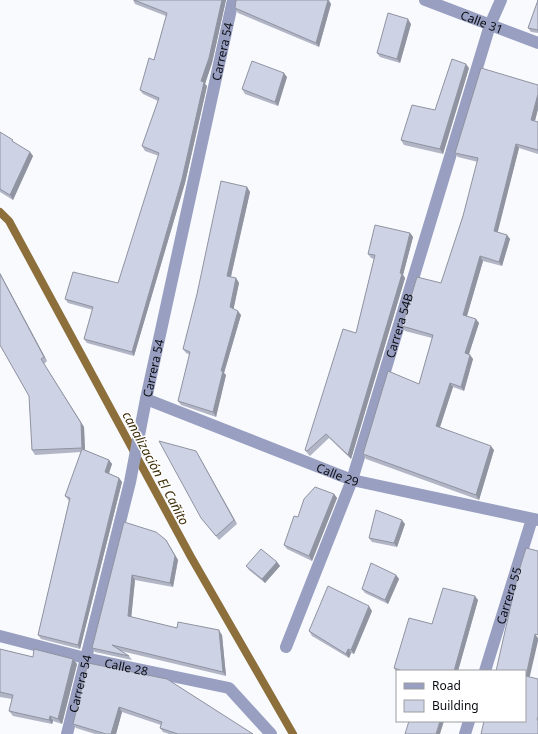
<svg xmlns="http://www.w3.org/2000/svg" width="538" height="734" viewBox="0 0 538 734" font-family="'Noto Sans',sans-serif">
  <rect width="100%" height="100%" fill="#f9fafe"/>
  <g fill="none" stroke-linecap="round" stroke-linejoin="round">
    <path stroke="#8c6f3a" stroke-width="8" d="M 0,212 L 9,221 L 191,557 L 293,734"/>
    <g stroke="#989fc0" stroke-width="12">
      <path id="s1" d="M 425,0 L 538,43"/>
      <path id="s2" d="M 146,399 L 352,480 L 538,520"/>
      <path id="s3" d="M 0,636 L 85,658 L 229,688 L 271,734"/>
      <path id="s4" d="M 286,647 L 352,480 L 490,25 L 501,0"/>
      <path id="s5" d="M 485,671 L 532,519"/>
      <path id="s6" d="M 67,734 L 130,482 L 146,399 L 233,0"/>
      <path d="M 465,734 L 469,721"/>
    </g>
  </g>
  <path fill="#b1b5c5" d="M 133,0 L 226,0 L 212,63 L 205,84 L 207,86 L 185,183 L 134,356 L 87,343 L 84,339 L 93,310 L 68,303 L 65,299 L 118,283 L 159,156 L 145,151 L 142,146 L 158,101 L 143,94 L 140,90 L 154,60 L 166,16 L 135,4 Z
    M 236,0 L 329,0 L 331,4 L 319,47 L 238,13 L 235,8 Z
    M 538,0 L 538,33 L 531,32 L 528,28 Z
    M 411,24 L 400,63 L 380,57 L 377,53 Z
    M 469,68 L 443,154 L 404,145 L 401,140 L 435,110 Z
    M 287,77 L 278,106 L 245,94 L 242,89 Z
    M 538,85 L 538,109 L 535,121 L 538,122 L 538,154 L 519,148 L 497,232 L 507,235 L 510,239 L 502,266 L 483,261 L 467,316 L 479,323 L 469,354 L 473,359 L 464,391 L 453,387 L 440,427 L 494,450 L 479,500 L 366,459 L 363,454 L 419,384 L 432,338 L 405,331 L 402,326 L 441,283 L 463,216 L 478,162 L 458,157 L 455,153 Z
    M 0,132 L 15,143 L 30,152 L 33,156 L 13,200 L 0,192 Z
    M 247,187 L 250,192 L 231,277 L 236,278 L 239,283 L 233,309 L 241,315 L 224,373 L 226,375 L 216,417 L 181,405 L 178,401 L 190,355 L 186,353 L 183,349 Z
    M 410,233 L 413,237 L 403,275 L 405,278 L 351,459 L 329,438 L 310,456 L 308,454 L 305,450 L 356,333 L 374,259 L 371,258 L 368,254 Z
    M 0,273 L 47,361 L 44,364 L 84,427 L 85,450 L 109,460 L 112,464 L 109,473 L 119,478 L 122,482 L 80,649 L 41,639 L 38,635 L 69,501 L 65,496 L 81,452 L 35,455 L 32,450 L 29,396 L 0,345 Z
    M 199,456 L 237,524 L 219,540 L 201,518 Z
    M 334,494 L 337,498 L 312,561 L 287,549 L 284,545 L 298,517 Z
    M 124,522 L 166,540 L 178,560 L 173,587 L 135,580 L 131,617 L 177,628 L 222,635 L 226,676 L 121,651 L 129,656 L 132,660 L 95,652 L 92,648 Z
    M 405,524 L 397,547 L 372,542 L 369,538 Z
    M 277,562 L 280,566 L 265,583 L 249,570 L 246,566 Z
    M 396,575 L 399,579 L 388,604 L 365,593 L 362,589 Z
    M 478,600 L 458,671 L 397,671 L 397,673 L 394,668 L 432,624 Z
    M 372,611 L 354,654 L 351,653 L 349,658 L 312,636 L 309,631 Z
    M 0,649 L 33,657 L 73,659 L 77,664 L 62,724 L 53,721 L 52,724 L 13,716 L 9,711 L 12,699 L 0,697 Z
    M 167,679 L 253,734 L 169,734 L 163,732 L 160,728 L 161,725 L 122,712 L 116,734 L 95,734 L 76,728 L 73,724 Z"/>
  <path fill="#9093a0" d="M 222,0 L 226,0 L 212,63 L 205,84 L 207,86 L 185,183 L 134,356 L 132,352 Z
    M 328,0 L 331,4 L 319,47 L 316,43 Z
    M 408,19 L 411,24 L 400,63 L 397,59 Z
    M 466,64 L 469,68 L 443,154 L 440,149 Z
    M 284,73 L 287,77 L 278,106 L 275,102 Z
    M 538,94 L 538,109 L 534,124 L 531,120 Z
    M 516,144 L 519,148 L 497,235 L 494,231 Z
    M 30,152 L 33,156 L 13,200 L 10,195 Z
    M 247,187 L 250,192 L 230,280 L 227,276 Z
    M 410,233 L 413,237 L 403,275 L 405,278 L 351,459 L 348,455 L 400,273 Z
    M 507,235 L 510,239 L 502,266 L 499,262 Z
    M 480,256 L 483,261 L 466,319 L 463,315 Z
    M 0,273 L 47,361 L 44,357 L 0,274 Z
    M 236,278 L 239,283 L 233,312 L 230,307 Z
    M 238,311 L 241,315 L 224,373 L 226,375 L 216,417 L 213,412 L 221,371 Z
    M 476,319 L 479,323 L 468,357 L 465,353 Z
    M 470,355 L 473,359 L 464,391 L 461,387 Z
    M 44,364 L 84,427 L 85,452 L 82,448 Z
    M 450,383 L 453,387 L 439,430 L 436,426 Z
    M 491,446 L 494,450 L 479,500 L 476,495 Z
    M 196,451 L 199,456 L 237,524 L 234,520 Z
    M 109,460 L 112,464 L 108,476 L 105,472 Z
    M 119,478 L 122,482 L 80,649 L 78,645 Z
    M 334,494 L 337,498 L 312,561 L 309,556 Z
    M 402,520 L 405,524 L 397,547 L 394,543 Z
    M 166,540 L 178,560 L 173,587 L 170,583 Z
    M 277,562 L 280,566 L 265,583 L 262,579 Z
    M 132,575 L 135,580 L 131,620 L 128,616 Z
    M 396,575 L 399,579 L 388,604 L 385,600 Z
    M 475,596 L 478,600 L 458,671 L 454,671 Z
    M 369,606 L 372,611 L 354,654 L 351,650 Z
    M 219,630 L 222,635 L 226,676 L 223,672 Z
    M 535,634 L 538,638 L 538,641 L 529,680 L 526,676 Z
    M 348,649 L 351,653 L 349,658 L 346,654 Z
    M 73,659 L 77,664 L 62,724 L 58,719 Z
    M 119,707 L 122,712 L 116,734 L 111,734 Z
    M 50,716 L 53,721 L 52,724 L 49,720 Z
    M 440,721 L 444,721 L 440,734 L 436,734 Z"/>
  <path fill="#ced2e5" stroke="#9093a0" d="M 134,0 L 222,0 L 209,58 L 201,81 L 204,82 L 182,179 L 132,352 L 84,339 L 93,307 L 65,299 L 73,272 L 118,283 L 159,153 L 142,146 L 159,98 L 140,90 L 149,58 L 154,60 L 167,13 Z
    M 236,0 L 328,0 L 316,43 L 235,8 Z
    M 538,0 L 538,30 L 528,28 Z
    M 388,13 L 408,19 L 397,59 L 377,53 Z
    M 452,59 L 466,64 L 440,149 L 401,140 L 412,105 L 435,110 Z
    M 252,61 L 284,73 L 275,102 L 242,89 Z
    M 481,68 L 538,85 L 538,94 L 531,120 L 538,122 L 538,150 L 516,144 L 494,231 L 507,235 L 499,262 L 480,256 L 463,315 L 476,319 L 465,353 L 470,355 L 461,387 L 450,383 L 436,426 L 491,446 L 476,495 L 363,454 L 388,371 L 419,384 L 433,335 L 402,326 L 417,277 L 441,283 L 463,216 L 478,158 L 455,153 Z
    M 0,132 L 13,140 L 12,141 L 30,152 L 10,195 L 0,189 Z
    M 221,181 L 247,187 L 227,276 L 236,278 L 230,307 L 238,311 L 221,371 L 223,371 L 213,412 L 178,401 L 190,352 L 183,349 L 197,294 Z
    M 375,225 L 410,233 L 400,273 L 402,274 L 348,455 L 326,434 L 307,451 L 305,450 L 343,329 L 356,333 L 375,255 L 368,254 Z
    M 0,274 L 44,357 L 41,359 L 81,423 L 82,448 L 32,450 L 29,396 L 0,345 Z
    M 159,441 L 196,451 L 234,520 L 216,536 L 201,518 Z
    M 82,449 L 109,460 L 105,472 L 119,478 L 78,645 L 38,635 L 70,498 L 65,496 Z
    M 315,487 L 334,494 L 309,556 L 284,545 L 294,516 L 298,517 L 304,499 Z
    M 376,510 L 402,520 L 394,543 L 369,538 Z
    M 124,522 L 156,532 L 166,540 L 175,556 L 170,583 L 132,575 L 128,616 L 177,628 L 178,622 L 219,630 L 223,672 L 112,645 L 129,656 L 92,648 Z
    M 526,548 L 538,551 L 538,635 L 535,634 L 526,676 L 538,679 L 538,716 L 537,720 L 538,720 L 538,734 L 481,734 L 484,721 L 525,721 L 525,671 L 496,671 L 518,574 Z
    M 261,549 L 277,562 L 262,579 L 246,566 Z
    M 371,563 L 396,575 L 385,600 L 362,589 Z
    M 328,586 L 369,606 L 351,650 L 348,649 L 346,654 L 309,631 Z
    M 443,588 L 475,596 L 454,671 L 403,671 L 394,668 L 409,618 L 432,624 Z
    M 0,649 L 33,657 L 34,649 L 73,659 L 58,719 L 50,716 L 49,720 L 9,711 L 13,695 L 0,692 Z
    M 88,663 L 167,679 L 253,734 L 178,734 L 160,728 L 162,722 L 119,707 L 111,734 L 106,734 L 73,724 Z
    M 409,721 L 440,721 L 436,734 L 405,734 Z"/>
  <g text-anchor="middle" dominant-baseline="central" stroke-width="3" stroke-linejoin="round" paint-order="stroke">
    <g font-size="12" fill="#0b0d13" stroke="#fff">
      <text stroke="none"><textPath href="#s1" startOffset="61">Calle 31</textPath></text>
      <text stroke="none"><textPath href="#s6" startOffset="700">Carrera 54</textPath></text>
      <text stroke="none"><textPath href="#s4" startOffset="341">Carrera 54B</textPath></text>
      <text stroke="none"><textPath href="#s6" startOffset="376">Carrera 54</textPath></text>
      <text stroke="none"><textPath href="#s2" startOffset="206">Calle 29</textPath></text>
      <text stroke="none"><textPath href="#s5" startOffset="79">Carrera 55</textPath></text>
      <text stroke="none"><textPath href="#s3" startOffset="130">Calle 28</textPath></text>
      <text stroke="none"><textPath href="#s6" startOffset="52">Carrera 54</textPath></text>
    </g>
    <g font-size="13" font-style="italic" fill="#3e2d09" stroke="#fff">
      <text transform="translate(156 468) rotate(62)">canalización El Cañito</text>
    </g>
  </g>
  <rect x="396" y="670" width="130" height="52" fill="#ffffff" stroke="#9d9ea1"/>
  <rect x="404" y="683" width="20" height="6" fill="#989fc0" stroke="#9d9ea1"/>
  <text x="432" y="690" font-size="12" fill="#0b0d13">Road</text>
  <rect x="404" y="700" width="20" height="12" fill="#ced2e5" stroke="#9d9ea1"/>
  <text x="432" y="710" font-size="12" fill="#0b0d13">Building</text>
</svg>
